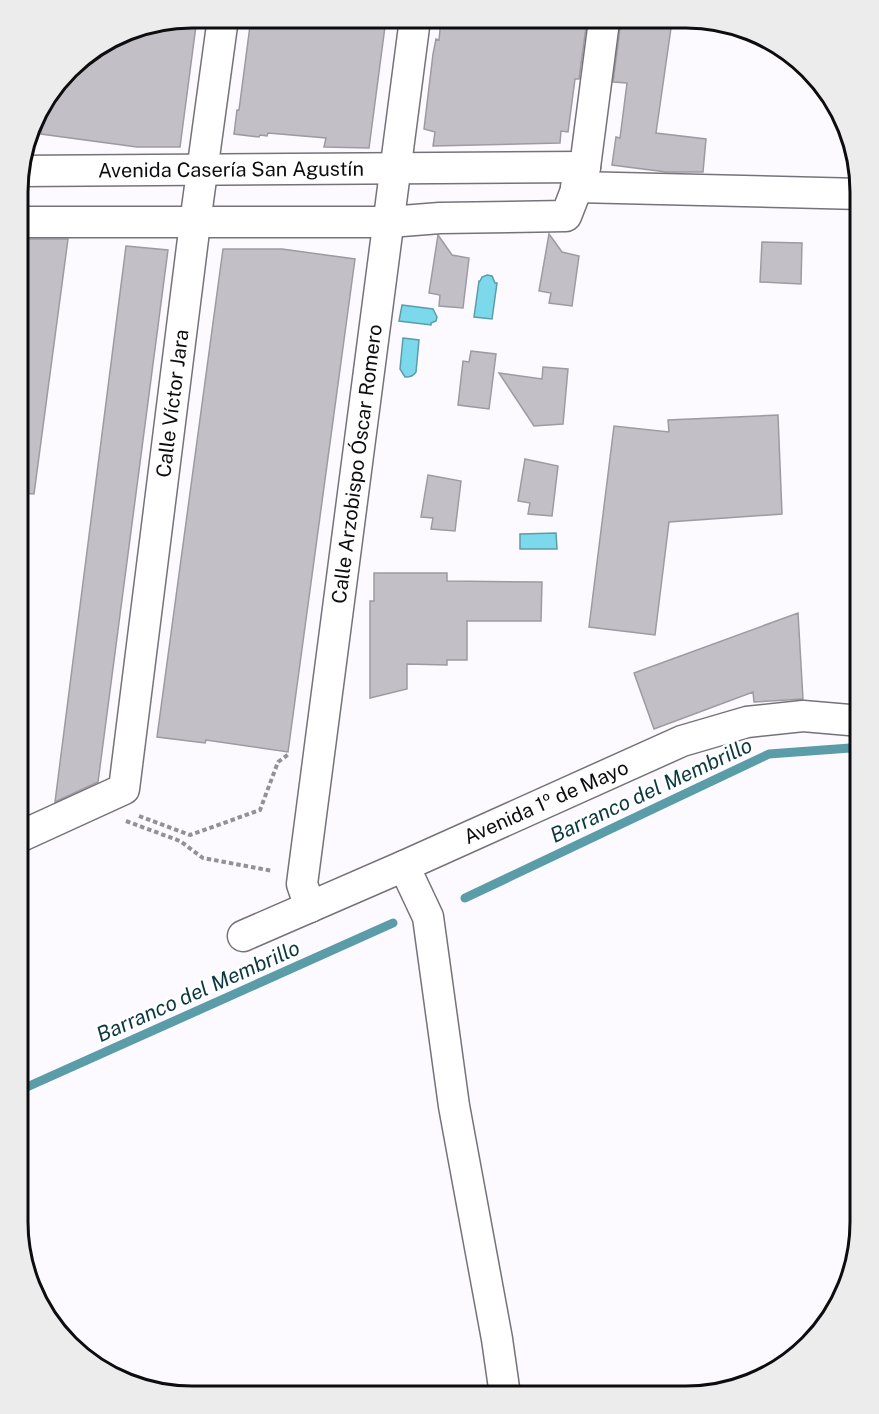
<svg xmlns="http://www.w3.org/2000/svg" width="879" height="1414" viewBox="0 0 879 1414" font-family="'Public Sans',sans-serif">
  <rect width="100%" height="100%" fill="#fcfafe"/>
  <path fill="#7cd9eb" stroke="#5b9ca9" stroke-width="1.5" d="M 487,275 L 492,276 L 495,283 L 497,283 L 492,319 L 474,317 L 479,281 L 480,281 L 482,277 Z
    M 402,305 L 433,309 L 437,317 L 436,321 L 431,323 L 431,325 L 399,321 Z
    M 403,338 L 419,340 L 416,372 C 413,376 411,377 405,377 L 400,369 Z
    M 556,533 L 557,549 L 520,549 L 520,534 Z"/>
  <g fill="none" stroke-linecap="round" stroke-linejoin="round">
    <path stroke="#5b9ca9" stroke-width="9" d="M 465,898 L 769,754 L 850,748 L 861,751
      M 18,1091 L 393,923"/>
  </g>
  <path fill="#c2bfc7" stroke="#9d9aa2" stroke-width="1.5" d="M 193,18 L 197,18 L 180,147 L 137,147 L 41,134 L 46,103 L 77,62 L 126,31 Z
    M 251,18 L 386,19 L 369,148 L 324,147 L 326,138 L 268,133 L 267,136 L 260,135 L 259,137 L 234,134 L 237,110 L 239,110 Z
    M 441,20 L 587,20 L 579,79 L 575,79 L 568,132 L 561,131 L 560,143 L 433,146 L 435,132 L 424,129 L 433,54 L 436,39 L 439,40 Z
    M 621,21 L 672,21 L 656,133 L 706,139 L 703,172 L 666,172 L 612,165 L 616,137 L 620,138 L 627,83 L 613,82 Z
    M 549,234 L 562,252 L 579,256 L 572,306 L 549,303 L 551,293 L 539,291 Z
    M 438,235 L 452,255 L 469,258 L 463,308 L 439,306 L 440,295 L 429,293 Z
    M 28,239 L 68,239 L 34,494 L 19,493 L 19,308 Z
    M 762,242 L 802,243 L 801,284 L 760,282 Z
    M 126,246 L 168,250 L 98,782 L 55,802 Z
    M 223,249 L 282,249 L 355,259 L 288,752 L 206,740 L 205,743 L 157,737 Z
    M 471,351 L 496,354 L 489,409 L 458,405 L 463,361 L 469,362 Z
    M 543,367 L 568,369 L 563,424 L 534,426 L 499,373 L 542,379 Z
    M 778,415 L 782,514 L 669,522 L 655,635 L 589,627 L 614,426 L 669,432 L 668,420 Z
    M 525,459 L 558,466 L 552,516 L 528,514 L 530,503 L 518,501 Z
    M 428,475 L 461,481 L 455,531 L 431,529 L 433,518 L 421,517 Z
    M 374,573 L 447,573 L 447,581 L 542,582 L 541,621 L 467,621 L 467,660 L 447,660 L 447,665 L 407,664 L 407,689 L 370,698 L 370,601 L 374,601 Z
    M 798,613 L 803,699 L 754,702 L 753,692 L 654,729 L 634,673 Z"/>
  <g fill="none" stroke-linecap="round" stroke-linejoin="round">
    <defs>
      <g id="minor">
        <path id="s1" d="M 19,171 L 585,167"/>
        <path d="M 576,187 L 861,194"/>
        <path d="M 19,222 L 389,222 L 440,218 L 566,216 L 585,167 L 604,21"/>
        <path id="s2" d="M 19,837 L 124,789 L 195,223 L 223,18"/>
        <path d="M 404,866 L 428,917 L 454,1106 L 497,1339 L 505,1395"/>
        <path id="s3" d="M 310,907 L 302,884 L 415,19"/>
        <path d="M 243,936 L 404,866 L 682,741 L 747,722 L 803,716 L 861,721"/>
      </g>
    </defs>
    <use href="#minor" stroke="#757279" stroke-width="33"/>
    <path stroke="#939195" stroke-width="4" stroke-dasharray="4.5 3" stroke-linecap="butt" d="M 139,816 L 190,835 L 260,810 L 278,762 L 289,754
      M 126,821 L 180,841 L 203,858 L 273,871"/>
    <use href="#minor" stroke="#fff" stroke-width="30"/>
  </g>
  <g text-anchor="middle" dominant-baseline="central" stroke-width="5" stroke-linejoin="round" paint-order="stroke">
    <g font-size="20" fill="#0d0c0f" stroke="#fff">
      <text stroke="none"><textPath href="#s1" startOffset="212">Avenida Casería San Agustín</textPath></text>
      <text stroke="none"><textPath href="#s2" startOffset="504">Calle Víctor Jara</textPath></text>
      <text stroke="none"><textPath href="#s3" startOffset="448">Calle Arzobispo Óscar Romero</textPath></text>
      <text transform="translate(546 802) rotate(-24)">Avenida 1º de Mayo</text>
    </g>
    <g font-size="21" font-style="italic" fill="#0b3840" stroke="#fff">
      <text transform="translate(651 790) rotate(-25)">Barranco del Membrillo</text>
      <text transform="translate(198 991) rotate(-24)">Barranco del Membrillo</text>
    </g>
  </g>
  <path d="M0 0H879V1414H0ZM192 28H686A164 164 0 0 1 850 192V1222A164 164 0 0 1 686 1386H192A164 164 0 0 1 28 1222V192A164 164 0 0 1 192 28Z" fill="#ececec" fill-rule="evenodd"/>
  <path fill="none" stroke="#0d0c0f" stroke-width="3" d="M192 28H686A164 164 0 0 1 850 192V1222A164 164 0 0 1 686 1386H192A164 164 0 0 1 28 1222V192A164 164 0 0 1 192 28Z"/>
</svg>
